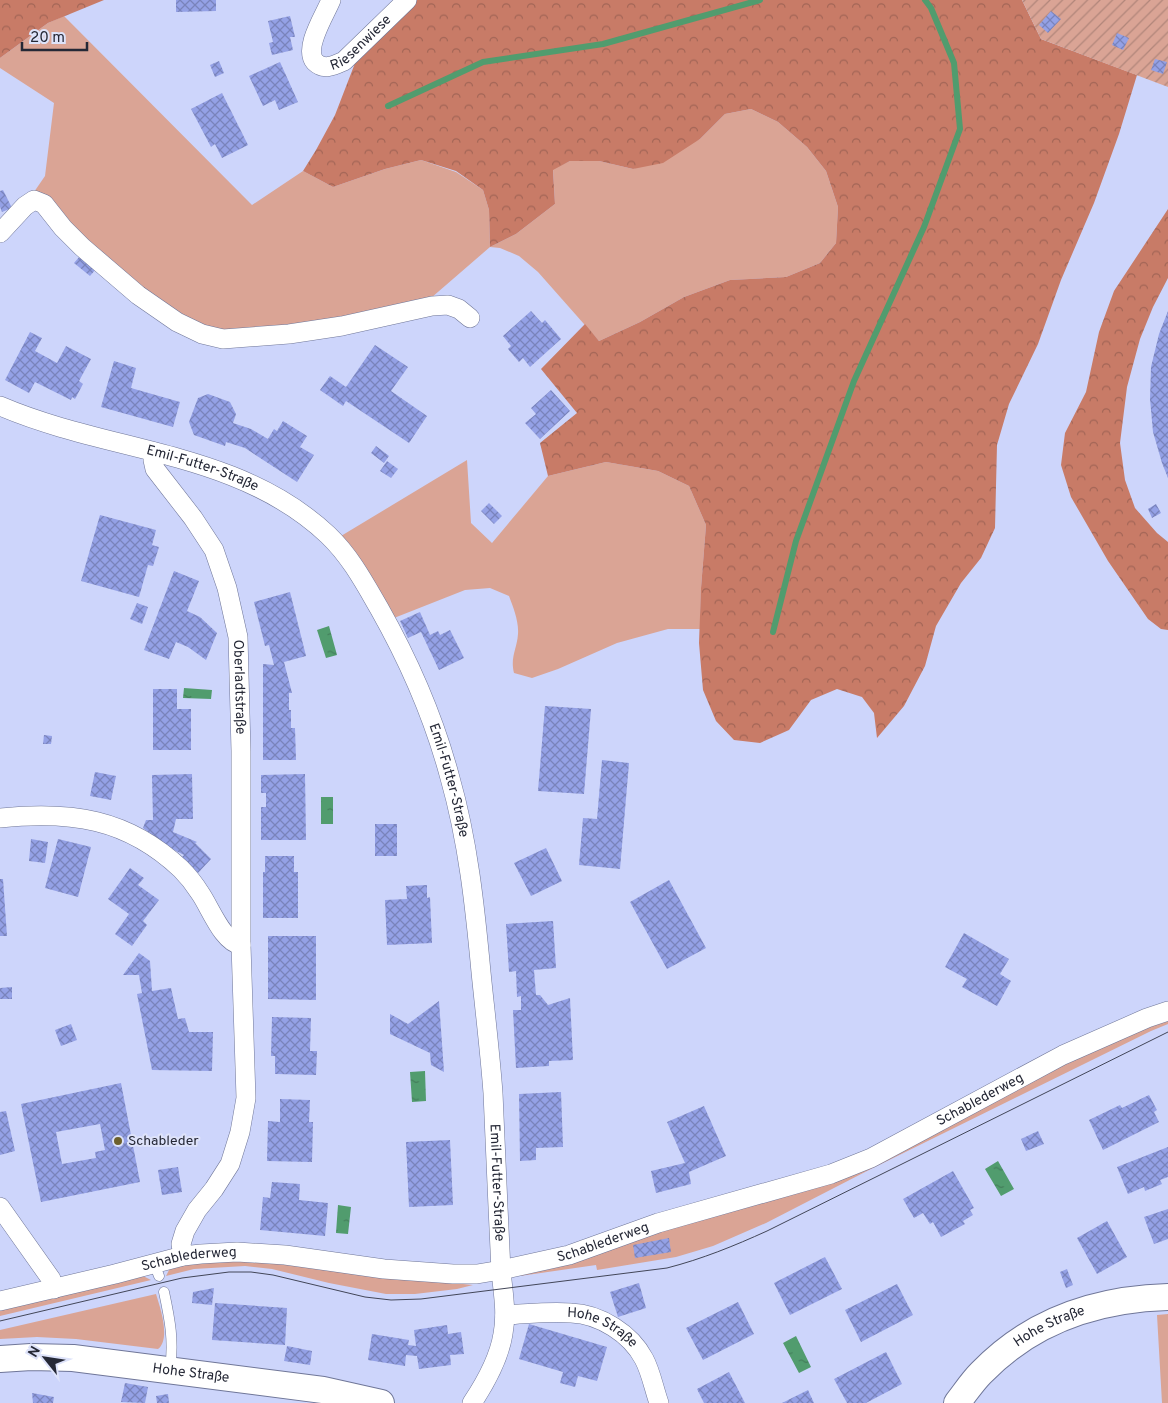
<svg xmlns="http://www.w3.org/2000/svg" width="1168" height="1403" viewBox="0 0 1168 1403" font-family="Overpass,sans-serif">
  <defs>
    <pattern id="forest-crowns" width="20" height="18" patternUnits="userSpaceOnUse" patternTransform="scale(1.25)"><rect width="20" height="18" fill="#c87b67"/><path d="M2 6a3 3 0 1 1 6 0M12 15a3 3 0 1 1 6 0" fill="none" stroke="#a26556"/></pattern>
    <pattern id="garden-furrows" width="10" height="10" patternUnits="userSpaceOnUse" patternTransform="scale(1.25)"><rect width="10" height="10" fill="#daa495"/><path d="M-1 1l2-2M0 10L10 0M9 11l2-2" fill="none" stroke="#b1867a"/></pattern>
    <pattern id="water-ripples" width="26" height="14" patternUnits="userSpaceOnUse" patternTransform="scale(1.25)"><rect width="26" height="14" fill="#519c6e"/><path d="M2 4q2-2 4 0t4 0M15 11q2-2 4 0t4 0" fill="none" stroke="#437f5b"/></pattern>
    <pattern id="building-cross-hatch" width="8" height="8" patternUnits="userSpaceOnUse" patternTransform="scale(1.25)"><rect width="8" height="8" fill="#94a1e6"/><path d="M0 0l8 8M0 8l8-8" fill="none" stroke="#7983bb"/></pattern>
  </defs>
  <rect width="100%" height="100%" fill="#cdd5fb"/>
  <path fill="#daa495" d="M 64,16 L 252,205 L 303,171 L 333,187 L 385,169 L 421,160 L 456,172 L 483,190 L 489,210 L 490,247 L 516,234 L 555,204 L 553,169 L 570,161 L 599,161 L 633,169 L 700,139 L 725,114 L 751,109 L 778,122 L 807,147 L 826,171 L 838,207 L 836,243 L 820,263 L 786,277 L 730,280 L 684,297 L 640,322 L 599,341 L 538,272 L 519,256 L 500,248 L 490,247 L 431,298 L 342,320 L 206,332 L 160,307 L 34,192 L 45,176 L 54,103 L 0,68 L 0,58 L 48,23 Z
    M 467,460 L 471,523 L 492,543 L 548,476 L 606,462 L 658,471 L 689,486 L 706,525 L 701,588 L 700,629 L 668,629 L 617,643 L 558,669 L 532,678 L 514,673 C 510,657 517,649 518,634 C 519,621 513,607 509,596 L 490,588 L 465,590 L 394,618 L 341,536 Z
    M 1168,1017 L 1168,1024 L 1151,1031 L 867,1171 L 766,1223 L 713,1246 L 676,1257 L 597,1270 L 596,1265 L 520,1276 L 517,1274 C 553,1266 590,1261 621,1244 L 743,1207 Z
    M 234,1261 L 267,1262 L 393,1277 L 473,1285 L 457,1289 L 415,1294 L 386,1294 L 329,1283 L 272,1269 L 245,1266 L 194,1269 L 166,1276 L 170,1268 L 183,1264 Z
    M 143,1276 L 151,1280 L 0,1316 L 0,1309 L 91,1289 Z
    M 156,1294 C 160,1307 171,1339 158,1349 L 76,1339 L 37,1337 L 0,1339 L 0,1330 Z
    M 1168,1314 L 1168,1403 L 1162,1403 L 1157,1315 Z"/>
  <path fill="url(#forest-crowns)" d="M 0,0 L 104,0 L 48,23 L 0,58 Z
    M 416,0 L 1022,0 L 1041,39 L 1137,75 L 1119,134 L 1094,203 L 1061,280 L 1038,344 L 1009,404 L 997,445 L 995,528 L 981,558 L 961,583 L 936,626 L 925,666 L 904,706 L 877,738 L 874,713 L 862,697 L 837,689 L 811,700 L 789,730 L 760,743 L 734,740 L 716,721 L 703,690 L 699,643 L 701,588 L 706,525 L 689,486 L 658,471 L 606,462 L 548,476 L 540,443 L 577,413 L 541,369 L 585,324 L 599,341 L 640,322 L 684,297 L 730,280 L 786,277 L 820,263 L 836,243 L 838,207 L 826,171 L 807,147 L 778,122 L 751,109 L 725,114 L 700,139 L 663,163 L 633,169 L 599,161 L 570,161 L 553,170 L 555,204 L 516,234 L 490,247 L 489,210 L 483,190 L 456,171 L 421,160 L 385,169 L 333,187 L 303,171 L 316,150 L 335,115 L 357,58 Z
    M 1168,209 L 1168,278 L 1153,307 L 1140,339 L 1127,387 L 1120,443 L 1125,480 L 1135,508 L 1157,533 L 1168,542 L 1168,630 L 1161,629 L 1148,619 L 1108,561 L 1071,497 L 1061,465 L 1065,433 L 1086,392 L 1099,332 L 1114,291 Z"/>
  <path fill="url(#garden-furrows)" d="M 1022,0 L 1168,0 L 1168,87 L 1041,39 Z"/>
  <path fill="url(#water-ripples)" d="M 329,626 L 337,655 L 326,658 L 317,630 Z
    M 184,688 L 212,690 L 211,699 L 183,698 Z
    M 321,797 L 333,797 L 333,824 L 321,824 Z
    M 425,1071 L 426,1101 L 412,1102 L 410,1072 Z
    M 998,1161 L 1014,1189 L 1001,1196 L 985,1169 Z
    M 338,1205 L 351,1207 L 348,1234 L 336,1233 Z
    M 796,1336 L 811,1367 L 799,1373 L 783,1343 Z"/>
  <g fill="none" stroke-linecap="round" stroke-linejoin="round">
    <path stroke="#519c6e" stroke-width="6" d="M 388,106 L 483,62 L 603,44 L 760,0
      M 773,632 L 796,541 L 854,381 L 924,227 L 960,129 L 954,63 L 931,8 L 925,0"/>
  </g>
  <path fill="url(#building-cross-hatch)" fill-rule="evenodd" d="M 176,0 L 216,0 L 216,11 L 176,12 Z
    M 1051,11 L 1061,19 L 1048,33 L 1039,25 Z
    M 290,16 L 295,37 L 290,37 L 293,50 L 272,55 L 269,43 L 273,42 L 268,21 Z
    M 1117,33 L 1129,38 L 1123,50 L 1112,45 Z
    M 1155,59 L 1167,62 L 1163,74 L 1151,70 Z
    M 219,61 L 224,73 L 215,77 L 210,65 Z
    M 280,62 L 298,102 L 279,110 L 275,100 L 263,106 L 249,76 Z
    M 222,93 L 248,145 L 222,158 L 215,144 L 211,147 L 191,109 Z
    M 3,190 L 12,208 L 2,212 L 0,207 L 0,191 Z
    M 80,256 L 96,269 L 90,276 L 74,263 Z
    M 531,311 L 542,323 L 545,320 L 561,339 L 530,367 L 523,358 L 519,362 L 508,349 L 511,346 L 503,336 Z
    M 1168,311 L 1168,478 L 1162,463 L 1153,432 L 1150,399 L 1151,367 L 1159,334 Z
    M 30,332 L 42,338 L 35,351 L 57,363 L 66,346 L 91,359 L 79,381 L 83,384 L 75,399 L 72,397 L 71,400 L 35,382 L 29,393 L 5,380 Z
    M 375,345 L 408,367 L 391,391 L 427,416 L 409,443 L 346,401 L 343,406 L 320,390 L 330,376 L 346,387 Z
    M 114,361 L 136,368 L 131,388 L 180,402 L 173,427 L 101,407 Z
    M 551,390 L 570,411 L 540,439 L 525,423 L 536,414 L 531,408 Z
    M 208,394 L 230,402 L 236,414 L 233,423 L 251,429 L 268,439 L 274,429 L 277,431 L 283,421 L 307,436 L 300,447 L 314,455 L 297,482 L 245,448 L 226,442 L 225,446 L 194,435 L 189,422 L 198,398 Z
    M 376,446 L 389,456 L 384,463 L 371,453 Z
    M 387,461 L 398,469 L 391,478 L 380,471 Z
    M 489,503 L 502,516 L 494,524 L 481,511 Z
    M 1156,504 L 1161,513 L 1152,518 L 1148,509 Z
    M 100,515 L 156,530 L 152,545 L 159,547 L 153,566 L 148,565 L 139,597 L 81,581 Z
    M 174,571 L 199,581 L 187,611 L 200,617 L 217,633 L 206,660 L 188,647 L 176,642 L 169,659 L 144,650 Z
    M 290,592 L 306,656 L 284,662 L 292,693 L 289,693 L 289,710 L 291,710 L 291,728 L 295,728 L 296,760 L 263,760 L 263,664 L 274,665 L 269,645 L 265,646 L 254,602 Z
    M 137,603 L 148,607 L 142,624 L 130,619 Z
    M 420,612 L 430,635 L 438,631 L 440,635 L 450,630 L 464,658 L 439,670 L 421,632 L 408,638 L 400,621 Z
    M 153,689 L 177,689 L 177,709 L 191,709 L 191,750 L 153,750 Z
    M 545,706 L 591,709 L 584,794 L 538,791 Z
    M 44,735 L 52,736 L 51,744 L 43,744 Z
    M 602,760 L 629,763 L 620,869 L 579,865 L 583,818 L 597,819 Z
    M 95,772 L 116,776 L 111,800 L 90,796 Z
    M 192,774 L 193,819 L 176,819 L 173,832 L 197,842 L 195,843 L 211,859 L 198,873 L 182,857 L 184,855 L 166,846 L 143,828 L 146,820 L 153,820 L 152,775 Z
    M 305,774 L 306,840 L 261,840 L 261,807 L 266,807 L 266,793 L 261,793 L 261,775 Z
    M 375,824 L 397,824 L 397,856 L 375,856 Z
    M 31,839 L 48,842 L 45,863 L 29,861 Z
    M 58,839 L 91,847 L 78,897 L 45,888 Z
    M 546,848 L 562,881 L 531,896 L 514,863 Z
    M 265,856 L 294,856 L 294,872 L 298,872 L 298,918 L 263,918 L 263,872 L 265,872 Z
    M 130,868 L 144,878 L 138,885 L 159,900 L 143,921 L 147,925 L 132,946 L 115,934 L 129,914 L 108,899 Z
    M 0,879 L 3,879 L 7,936 L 0,936 Z
    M 669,880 L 706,948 L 667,969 L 630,902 Z
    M 427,885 L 427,898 L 430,897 L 432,943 L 387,945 L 385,900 L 407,899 L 406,886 Z
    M 553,921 L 556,968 L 534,970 L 536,995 L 540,995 L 548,1005 L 570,998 L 573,1060 L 549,1061 L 549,1066 L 516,1068 L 513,1010 L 521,1010 L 521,996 L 517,997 L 516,971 L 509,972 L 506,924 Z
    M 964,933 L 1009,959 L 1000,974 L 1011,981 L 997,1006 L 962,987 L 967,979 L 945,967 Z
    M 268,936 L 316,936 L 316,1000 L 268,999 Z
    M 139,953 L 150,961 L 152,991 L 171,988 L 178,1019 L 185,1018 L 189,1032 L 213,1032 L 212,1071 L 152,1070 L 137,994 L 142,993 L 139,975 L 123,975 Z
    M 12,987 L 12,999 L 0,999 L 0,988 Z
    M 439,1001 L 444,1072 L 431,1065 L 430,1053 L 390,1034 L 390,1014 L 408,1024 Z
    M 272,1017 L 311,1018 L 310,1051 L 317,1051 L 316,1075 L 275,1074 L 275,1056 L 271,1056 Z
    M 71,1024 L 77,1040 L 61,1046 L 55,1030 Z
    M 121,1083 L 140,1182 L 41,1202 L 21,1104 ZM 100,1124 L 105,1150 L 95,1152 L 96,1158 L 62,1164 L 56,1132 Z
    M 561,1092 L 563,1147 L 536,1148 L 536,1160 L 520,1161 L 519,1094 Z
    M 1149,1095 L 1157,1110 L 1154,1112 L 1159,1122 L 1103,1150 L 1089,1120 L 1120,1105 L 1122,1108 Z
    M 280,1099 L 310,1100 L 309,1122 L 313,1122 L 312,1162 L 267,1161 L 268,1121 L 280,1122 Z
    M 704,1106 L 726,1156 L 689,1172 L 691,1184 L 656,1193 L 651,1171 L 685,1163 L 667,1122 Z
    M 6,1111 L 15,1151 L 0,1155 L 0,1112 Z
    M 1038,1131 L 1044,1144 L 1026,1151 L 1021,1139 Z
    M 450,1140 L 453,1205 L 409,1207 L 406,1142 Z
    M 1168,1147 L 1168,1177 L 1160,1180 L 1162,1184 L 1145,1191 L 1144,1187 L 1128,1194 L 1117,1167 Z
    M 178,1167 L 182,1192 L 162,1195 L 158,1170 Z
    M 953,1171 L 974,1208 L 970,1210 L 973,1215 L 963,1221 L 965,1224 L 941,1237 L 933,1222 L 930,1224 L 923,1213 L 914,1218 L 903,1199 Z
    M 272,1182 L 300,1184 L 299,1200 L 328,1203 L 325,1236 L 260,1230 L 263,1197 L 270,1198 Z
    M 1168,1209 L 1168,1239 L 1154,1244 L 1144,1217 Z
    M 1107,1221 L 1127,1257 L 1097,1274 L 1077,1238 Z
    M 669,1238 L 671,1252 L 635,1258 L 633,1245 Z
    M 825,1257 L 842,1289 L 790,1315 L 774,1283 Z
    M 1067,1269 L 1073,1285 L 1066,1288 L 1060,1272 Z
    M 639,1283 L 646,1308 L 618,1317 L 610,1292 Z
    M 897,1284 L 913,1315 L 861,1342 L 845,1310 Z
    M 214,1288 L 212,1305 L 192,1303 L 193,1292 Z
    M 738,1302 L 754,1334 L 703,1360 L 686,1328 Z
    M 215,1303 L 287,1308 L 285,1345 L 212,1340 Z
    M 529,1324 L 607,1347 L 597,1381 L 578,1376 L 575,1387 L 560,1383 L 563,1372 L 519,1359 Z
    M 447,1325 L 448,1334 L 461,1332 L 464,1354 L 450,1355 L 451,1365 L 419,1369 L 417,1356 L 406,1355 L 405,1366 L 368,1360 L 372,1334 L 409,1340 L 408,1345 L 416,1346 L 414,1330 Z
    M 287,1346 L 312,1351 L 310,1365 L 284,1361 Z
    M 886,1352 L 902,1384 L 866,1403 L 847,1403 L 834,1379 Z
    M 729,1372 L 745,1403 L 704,1403 L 697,1389 Z
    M 125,1383 L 148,1387 L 145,1403 L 121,1402 Z
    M 808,1390 L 814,1403 L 782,1403 Z
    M 32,1393 L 54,1397 L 53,1403 L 33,1403 Z
    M 168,1394 L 169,1403 L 157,1403 L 156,1396 Z"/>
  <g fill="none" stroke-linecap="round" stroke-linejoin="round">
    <defs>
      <path id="lane" d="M 154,1263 L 159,1276
        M 164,1292 C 170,1320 174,1341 170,1370"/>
      <g id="street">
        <path id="s1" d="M 331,0 C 325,15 303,48 315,62 C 324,71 335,65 344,61 L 407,0"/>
        <path d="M 0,233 L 25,206 L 34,200 L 44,204 L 63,228 L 82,247 L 138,295 L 177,322 L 202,334 L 223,339 L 289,334 L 342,326 L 432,306 L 448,305 L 459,309 L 470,318"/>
        <path id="s2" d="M 0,406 C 109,453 238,450 328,535 C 350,556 364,582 379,608 C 409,661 434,718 450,778 C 468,841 475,907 481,972 C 485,1012 490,1052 493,1093 C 495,1131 496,1169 498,1207 C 499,1228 500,1249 501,1271 C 503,1292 507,1313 503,1334 C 499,1359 486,1382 472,1403"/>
        <path id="s3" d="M 154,452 L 153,460 L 155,469 L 193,518 L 214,550 L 227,588 L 238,637 L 241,751 L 241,945 L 246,1098 L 240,1132 L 230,1164 L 214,1189 L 197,1210 L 185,1231 L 181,1244 L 183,1256"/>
        <path d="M 0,818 C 71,811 127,818 181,869 C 188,876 195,885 200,893 C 210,907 223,943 241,945"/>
        <path d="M 0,1207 L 51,1279 L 54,1289"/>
        <path id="s4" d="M 0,1301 L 115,1274 L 183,1256 L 201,1254 L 237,1252 L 285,1255 L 384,1269 L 453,1274 L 477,1274 L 501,1270 L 569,1255 L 658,1223 L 831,1174 L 871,1158 L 1063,1055 L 1147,1018 L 1168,1011"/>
        <path id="s5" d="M 505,1315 C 527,1314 550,1311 571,1313 C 600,1314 631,1334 644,1359 C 651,1372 654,1389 659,1403"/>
      </g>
      <g id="secondary">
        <path id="s6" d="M 0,1359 L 31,1357 L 73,1358 L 323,1390 L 381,1403"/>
        <path id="s7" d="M 957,1403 C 965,1393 972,1382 981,1373 C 1031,1321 1097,1299 1168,1297"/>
      </g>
    </defs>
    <use href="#lane" stroke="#6f7698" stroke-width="11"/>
    <use href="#street" stroke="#6f7698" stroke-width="20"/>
    <use href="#secondary" stroke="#6f7698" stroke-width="28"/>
    <use href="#lane" stroke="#fff" stroke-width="10"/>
    <use href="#street" stroke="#fff" stroke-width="19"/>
    <use href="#secondary" stroke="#fff" stroke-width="26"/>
    <path stroke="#424658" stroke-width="1" d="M 0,1321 L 182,1278 L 229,1272 L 251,1272 L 273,1275 L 365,1297 L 391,1300 L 421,1299 L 667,1268 C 702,1259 734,1246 767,1231 L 1168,1032"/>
  </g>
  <circle fill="#6d602d" stroke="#dee3fa" stroke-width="2" cx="118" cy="1141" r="5"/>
  <g text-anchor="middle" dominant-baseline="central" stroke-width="4" stroke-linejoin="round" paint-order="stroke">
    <g font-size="14" fill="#252836" stroke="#dee3fa">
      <text stroke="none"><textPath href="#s1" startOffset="122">Riesenwiese</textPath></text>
      <text stroke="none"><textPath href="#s2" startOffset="212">Emil-Futter-Straße</textPath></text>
      <text stroke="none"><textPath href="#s3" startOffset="258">Oberladtstraße</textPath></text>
      <text stroke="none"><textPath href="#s2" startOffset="632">Emil-Futter-Straße</textPath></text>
      <text stroke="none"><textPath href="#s4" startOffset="1019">Schablederweg</textPath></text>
      <text stroke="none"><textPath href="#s2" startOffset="1038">Emil-Futter-Straße</textPath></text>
      <text stroke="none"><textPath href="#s4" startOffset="614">Schablederweg</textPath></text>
      <text stroke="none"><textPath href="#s4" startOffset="194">Schablederweg</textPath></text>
      <text stroke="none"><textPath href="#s7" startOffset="122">Hohe Straße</textPath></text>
      <text stroke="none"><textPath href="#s5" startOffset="101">Hohe Straße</textPath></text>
      <text stroke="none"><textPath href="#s6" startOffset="192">Hohe Straße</textPath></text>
    </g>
    <g font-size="14" fill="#252836" stroke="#dee3fa" text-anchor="start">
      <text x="128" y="1141">Schableder</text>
    </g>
  </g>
  <g transform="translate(45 1358) rotate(300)" stroke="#dee3fa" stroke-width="4" paint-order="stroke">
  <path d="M0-4L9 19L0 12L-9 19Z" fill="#252836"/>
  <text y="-8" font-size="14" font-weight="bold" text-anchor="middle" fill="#252836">N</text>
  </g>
  <path d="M22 42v8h65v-8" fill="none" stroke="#252836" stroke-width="2.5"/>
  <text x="30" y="42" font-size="15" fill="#252836" stroke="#dee3fa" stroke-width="4" paint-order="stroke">20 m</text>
</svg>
